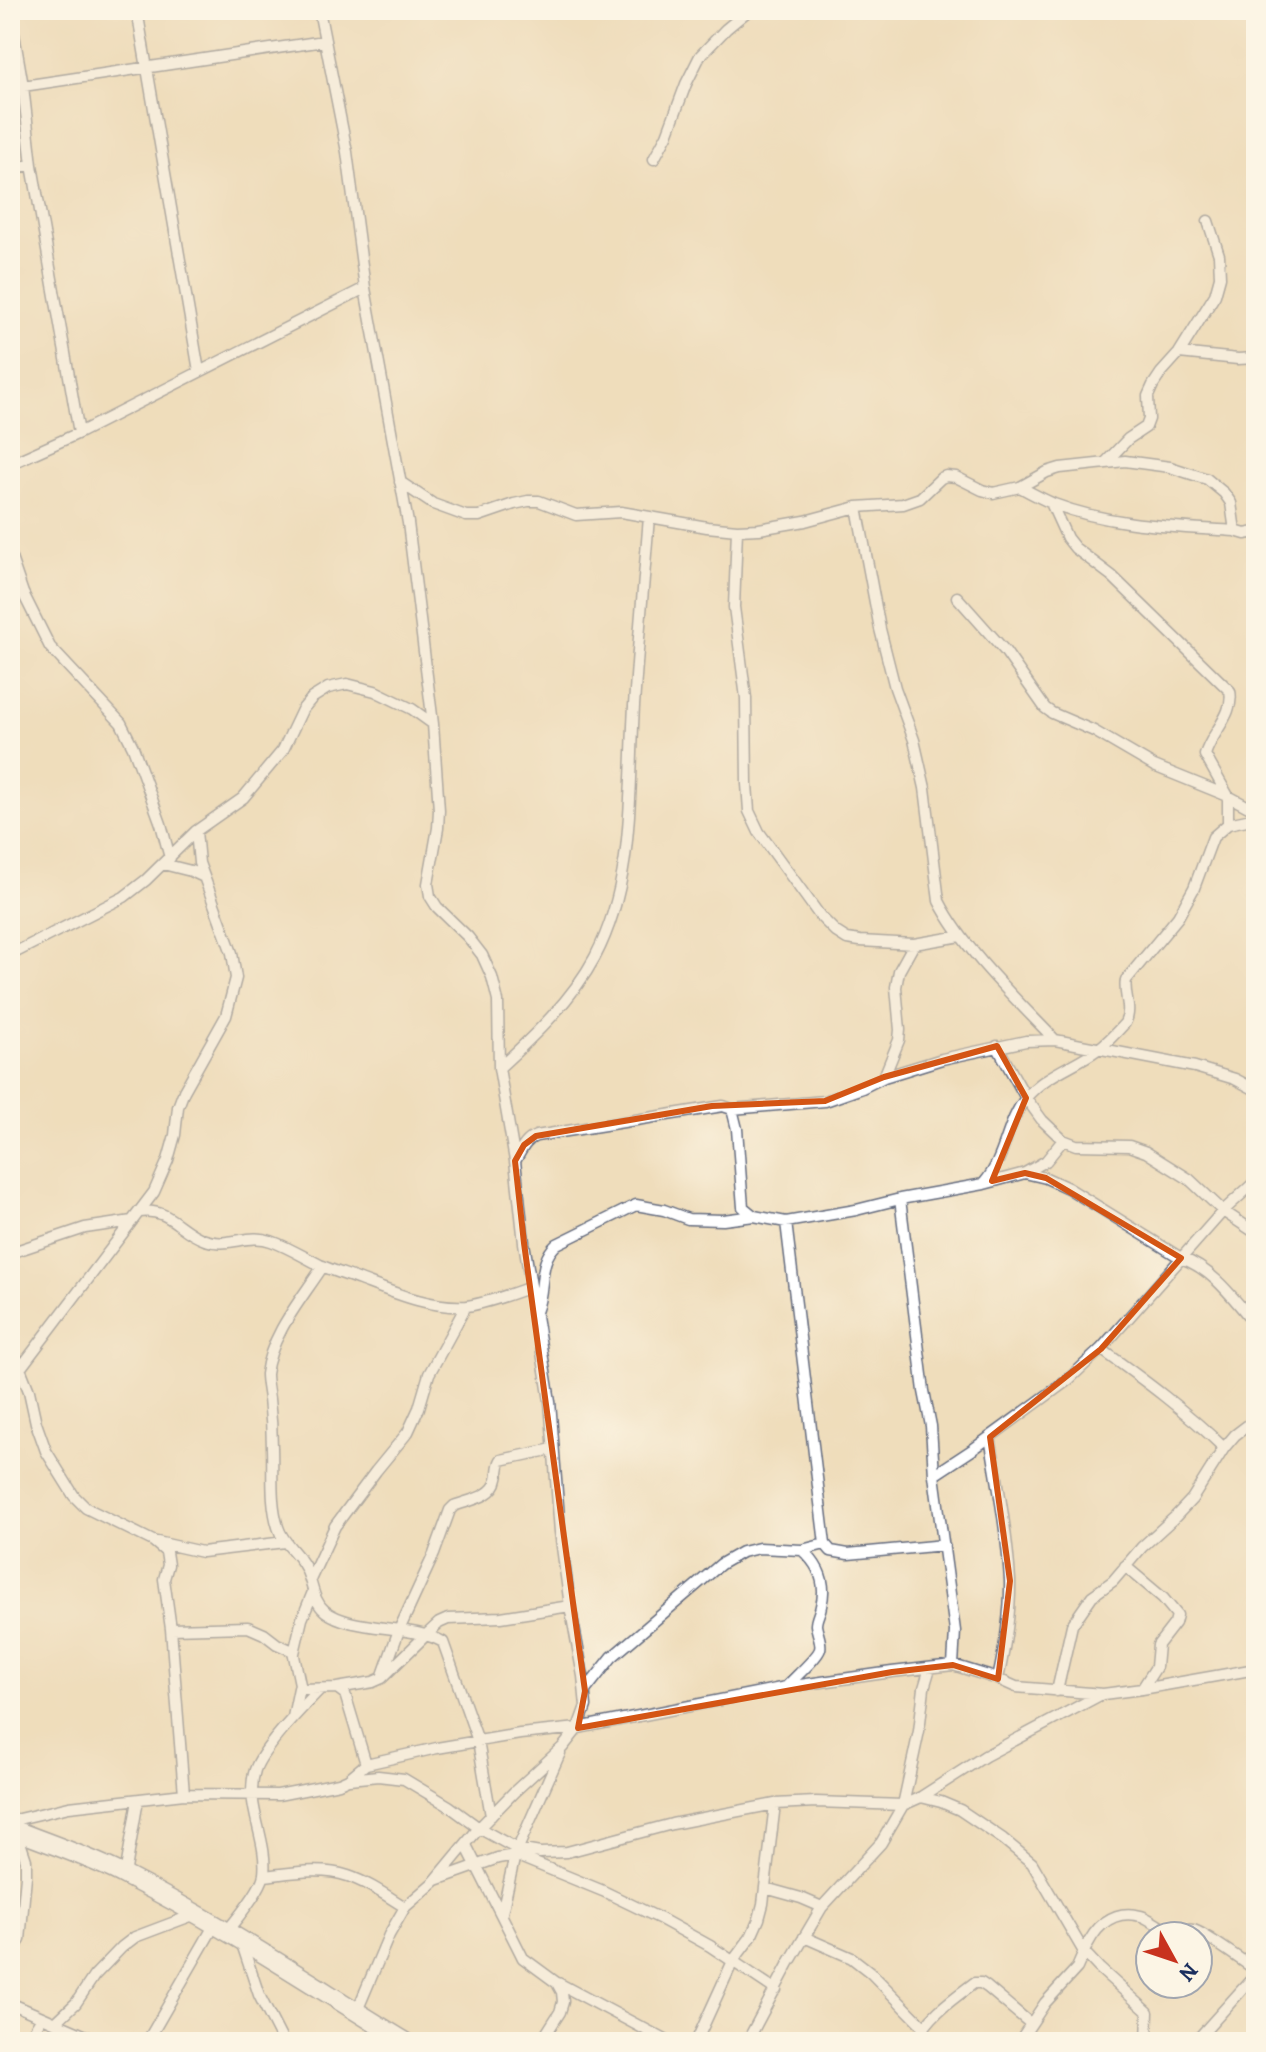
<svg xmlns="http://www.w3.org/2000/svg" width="1266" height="2052" viewBox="0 0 1266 2052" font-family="Alegreya,serif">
  <rect width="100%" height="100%" fill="#fcf5e5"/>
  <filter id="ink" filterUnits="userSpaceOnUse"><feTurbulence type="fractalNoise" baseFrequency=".0125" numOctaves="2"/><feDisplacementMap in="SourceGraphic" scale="16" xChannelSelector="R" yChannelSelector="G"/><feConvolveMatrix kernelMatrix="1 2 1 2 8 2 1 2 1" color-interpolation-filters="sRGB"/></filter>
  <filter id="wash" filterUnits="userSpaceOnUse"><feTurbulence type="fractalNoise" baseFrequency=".006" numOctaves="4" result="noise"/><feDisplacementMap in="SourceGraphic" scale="32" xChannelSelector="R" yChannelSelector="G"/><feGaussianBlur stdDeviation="1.8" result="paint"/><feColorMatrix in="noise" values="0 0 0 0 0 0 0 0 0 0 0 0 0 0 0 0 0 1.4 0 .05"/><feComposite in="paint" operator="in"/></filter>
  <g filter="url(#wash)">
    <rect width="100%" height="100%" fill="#efddbb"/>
  </g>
  <g filter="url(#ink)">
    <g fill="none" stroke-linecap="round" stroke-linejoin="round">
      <defs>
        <path id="street" d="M 137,10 L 199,371
          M 319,10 L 347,152 L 365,288 L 408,523 L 433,724 L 439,810 L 438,828 L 428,884 L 430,896 L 437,907 L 468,937 L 482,955 L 492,977 L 498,1001 L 499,1068 L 515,1161 L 524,1243 L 550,1401 L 560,1532 L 570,1606 L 583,1676 L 586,1706 L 578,1728 L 563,1747 L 514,1792 L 479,1828 L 435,1881 L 405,1907 L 389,1935 L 357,2011
          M 10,11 L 23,86 L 32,165 L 79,433
          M 23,86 L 324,41
          M 654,159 L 667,135 L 686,84 L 700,56 L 726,29 L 749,10
          M 10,168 L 32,165
          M 1179,353 L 1238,359 L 1256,358
          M 1106,462 L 1128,439 L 1146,427 L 1149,419 L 1148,396 L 1153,385 L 1161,373 L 1179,353 L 1215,295 L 1220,277 L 1219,255 L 1208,221
          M 10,464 L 79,433 L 365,288
          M 400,482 L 433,504 L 466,516 L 479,516 L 514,504 L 528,501 L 539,501 L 576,515 L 621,512 L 707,527 L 737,530 L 759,529 L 805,521 L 857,507 L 903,504 L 920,498 L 941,478 L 946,476 L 956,477 L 982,490 L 993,493 L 1020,487 L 1047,472 L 1060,468 L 1125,461 L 1170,467 L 1207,479 L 1224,493 L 1231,503 L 1235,531 L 1245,534 L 1256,532
          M 1020,487 C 1031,493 1042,499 1054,504 C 1111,526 1175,527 1235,531
          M 1051,503 L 1067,538 L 1075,548 L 1112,576 L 1230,691 C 1235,714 1211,733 1205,755 L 1228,796 L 1228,824
          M 857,507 L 880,629 L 895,688 L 914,740 L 925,788 L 939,901 C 964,950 1017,1000 1055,1040
          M 737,530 L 734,607 L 746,698 L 747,784 L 749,811 L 759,832 L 820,916 L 836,932 L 847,939 L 860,941 L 914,944 L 961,936
          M 10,555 L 23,593 L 50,647 L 121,723 L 133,747 L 161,824 L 170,858
          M 957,597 L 1005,651 L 1045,708 L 1052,713 L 1094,731 L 1154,766 L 1228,796 L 1256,811
          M 163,864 L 191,871 L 204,877
          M 10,955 L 124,897 L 146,880 L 196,831 L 243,798 L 283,750 L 302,710 L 312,698 L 328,688 L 347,684 L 375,691 L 412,709 L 433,724
          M 997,1046 L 1026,1098 L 1042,1120 L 1063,1140 L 1076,1145 L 1129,1146 L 1146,1152 L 1189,1179 L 1223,1211 L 1256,1233
          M 499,1068 C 534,1036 572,1000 595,957 C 635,881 629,790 634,706 C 638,643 644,580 649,517
          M 884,1077 L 899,1040 L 900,1030 L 896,987 L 899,971 L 914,944
          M 732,1109 L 825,1101 L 862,1088 L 884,1077 L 942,1059 L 1026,1041 L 1055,1040 L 1195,1067 L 1235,1079 L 1256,1090
          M 515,1161 C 521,1151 525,1140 536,1136 L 723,1106 L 732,1109 L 737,1129 L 743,1207 L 754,1216 L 786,1222 L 856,1210 L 900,1199 L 984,1184 L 1025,1173 L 1046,1178 L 1068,1188 L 1181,1258 C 1213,1269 1234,1299 1256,1325
          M 1025,1173 L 1046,1161 L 1063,1140
          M 985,1182 C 1006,1157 1006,1123 1026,1098 C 1044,1075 1075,1066 1098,1049 C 1108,1042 1117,1032 1125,1023 C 1133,1008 1123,995 1126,980 L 1178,917 L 1194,888 L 1213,837 L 1228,824 L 1256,818
          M 900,1199 L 924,1391 L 931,1426 L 934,1475 L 955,1631 L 953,1665
          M 140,1212 C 171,1208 178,1231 205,1240 C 228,1248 249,1233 271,1241 C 288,1247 304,1257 320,1265 C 333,1271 347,1275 360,1280 C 392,1292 432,1309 467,1306 C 488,1303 511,1294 531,1287
          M 786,1222 L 825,1544 L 831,1551 L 848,1554 L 944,1545
          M 10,1253 L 85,1228 L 132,1221
          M 323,1266 C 301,1300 271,1334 266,1374 C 266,1382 268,1391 269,1399 C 271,1415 272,1431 272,1448 C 273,1473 270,1502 278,1527 C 283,1544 298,1553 305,1567 C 313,1582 312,1600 325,1611 C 352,1632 411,1624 443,1642 L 478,1741 L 491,1816
          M 536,1312 C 546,1287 537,1262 557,1244 L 636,1205 L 664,1210 L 688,1219 L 723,1220 L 754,1216
          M 10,1343 L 29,1391 L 36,1423 L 46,1451 L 74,1496 L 86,1508 L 153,1541 L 166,1552 L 168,1565 L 164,1579 L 171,1629 L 184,1794
          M 1101,1349 C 1144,1380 1186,1411 1224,1448
          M 10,1382 L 154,1192 L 168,1160 L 175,1135 L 178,1107 L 184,1091 L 226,1016 L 236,978 L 232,953 L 199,863 L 196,831
          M 990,1437 C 998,1485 1007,1532 1010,1580 C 1011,1614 1005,1647 998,1679
          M 934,1475 L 972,1450 L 1068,1380 L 1101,1349 L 1223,1211 L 1256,1181
          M 157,1542 L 202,1552 L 285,1542
          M 1125,1566 L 1163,1598 L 1177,1615 L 1175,1623 L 1158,1645 L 1156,1667 L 1142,1689
          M 310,1580 L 335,1526 L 376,1471 L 408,1432 L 419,1408 L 429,1374 L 466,1306
          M 171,1629 L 248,1627 L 264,1634 L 277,1644 L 293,1651 L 301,1689 L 337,1688 L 345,1694 L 366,1764
          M 294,1653 L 302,1619 L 313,1592
          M 382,1678 L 399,1630 L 434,1554 L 450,1510 L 454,1506 C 469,1500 494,1497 497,1479 C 499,1472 497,1467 501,1460 L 553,1449
          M 786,1687 C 793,1679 818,1657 820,1649 C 822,1642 817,1633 816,1625 C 816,1618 820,1613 821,1606 C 827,1584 819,1565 802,1550
          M 337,1688 L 373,1682 L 382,1678 L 426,1635 L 439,1623 L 448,1619 L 501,1617 L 570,1606
          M 585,1691 L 612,1657 L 721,1564 L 742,1552 L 759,1548 L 802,1550 L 825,1544
          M 1057,1691 L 1072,1625 L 1092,1596 L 1113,1581 L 1142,1547 L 1175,1517 L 1192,1499 L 1224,1448 L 1235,1435 L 1256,1419
          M 293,1717 L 299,1688
          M 349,1779 L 378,1776 L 404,1779 L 449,1806 L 479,1828 L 517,1849 L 540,1853 L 567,1852 L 672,1824 L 775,1804 L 816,1802 L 903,1805 L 921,1797 L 985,1756 L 1102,1694
          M 921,1797 L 941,1802 L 960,1810 L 1003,1839 L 1032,1863 L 1084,1952 L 1077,1968 L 1045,2003 L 1019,2042
          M 10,1821 L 69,1807 L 184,1794 L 278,1795 L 339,1783 L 348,1779 L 366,1764 L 437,1748 L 520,1734 L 578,1728 L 786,1687 L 892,1672 L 953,1665 L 998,1679 L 1016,1687 L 1103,1694 L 1142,1689 L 1256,1669
          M 466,1845 L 523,1958 L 557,1983 L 562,1992 L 563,2002 L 560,2012 L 541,2042
          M 125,1875 L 138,1800
          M 264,1876 C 291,1873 321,1867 348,1876 C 369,1883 387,1896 405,1907
          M 436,1880 L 498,1858 L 515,1855 L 603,1891 L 661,1919 L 710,1946 L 776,1990
          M 765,1888 L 801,1898 L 822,1907
          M 502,1913 L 515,1855 L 560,1753
          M 227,1931 C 237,1919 262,1888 264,1874 C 268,1839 244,1804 255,1770 C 263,1747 303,1707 320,1689
          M 804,1937 L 852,1958 L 870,1972 L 924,2027
          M 241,1941 L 259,1995 L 283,2042
          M 10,1954 L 20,1940 L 26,1876 L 26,1860 L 16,1830
          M 558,1983 L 669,2042
          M 10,2003 L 100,2042
          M 56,2022 L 76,2003 L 94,1976 L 122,1947 L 135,1937 L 196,1914
          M 27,2042 L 42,2017
          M 147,2042 L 215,1924
          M 696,2042 L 733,1961 L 751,1937 L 759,1919 L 763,1904 L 775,1804
          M 747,2042 L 789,1963 L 822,1907 L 881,1843 L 903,1805 L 919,1731 L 924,1688 L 930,1668
          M 915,2042 C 929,2015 950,2001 974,1983 L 981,1983 L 987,1987 L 1031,2024
          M 1147,2042 L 1148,2012 L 1099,1968 L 1084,1952 C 1094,1928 1112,1908 1141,1916 C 1151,1919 1158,1927 1169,1930 C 1177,1932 1185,1928 1193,1930 C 1202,1931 1245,1963 1256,1970
          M 1195,2042 L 1256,1974"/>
        <path id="highway" d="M 10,1828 C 49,1844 91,1857 128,1877 C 225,1926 314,1986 406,2042"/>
      </defs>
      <use href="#street" stroke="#656c7f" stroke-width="13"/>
      <use href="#highway" stroke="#656c7f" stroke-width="21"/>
      <use href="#street" stroke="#fff" stroke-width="10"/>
      <use href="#highway" stroke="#fff" stroke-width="18"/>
    </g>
  </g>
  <path d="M0 0H1266V2052H0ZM 997,1046 L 1026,1098 L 992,1181 L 1025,1173 L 1046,1178 L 1181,1258 L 1101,1349 L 990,1437 L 1010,1581 L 998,1679 L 953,1665 L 892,1672 L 578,1728 L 585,1691 L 524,1243 L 515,1161 L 524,1145 L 536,1136 L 712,1106 L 825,1101 L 884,1077 Z" fill="#efddbb" fill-opacity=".55" fill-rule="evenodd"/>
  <path fill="none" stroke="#d45514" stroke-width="6" stroke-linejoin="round" d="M 997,1046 L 1026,1098 L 992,1181 L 1025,1173 L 1046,1178 L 1181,1258 L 1101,1349 L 990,1437 L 1010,1581 L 998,1679 L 953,1665 L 892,1672 L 578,1728 L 585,1691 L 524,1243 L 515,1161 L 524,1145 L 536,1136 L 712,1106 L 825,1101 L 884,1077 Z"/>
  <rect width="1266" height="2052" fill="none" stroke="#fcf5e5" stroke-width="40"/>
  <g transform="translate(1174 1960) rotate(130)"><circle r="38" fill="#fcf5e5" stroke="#a2a6af" stroke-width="2"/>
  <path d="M0-6L14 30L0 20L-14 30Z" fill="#c8321e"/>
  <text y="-12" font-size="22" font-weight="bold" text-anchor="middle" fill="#1b2f5e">N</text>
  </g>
</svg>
